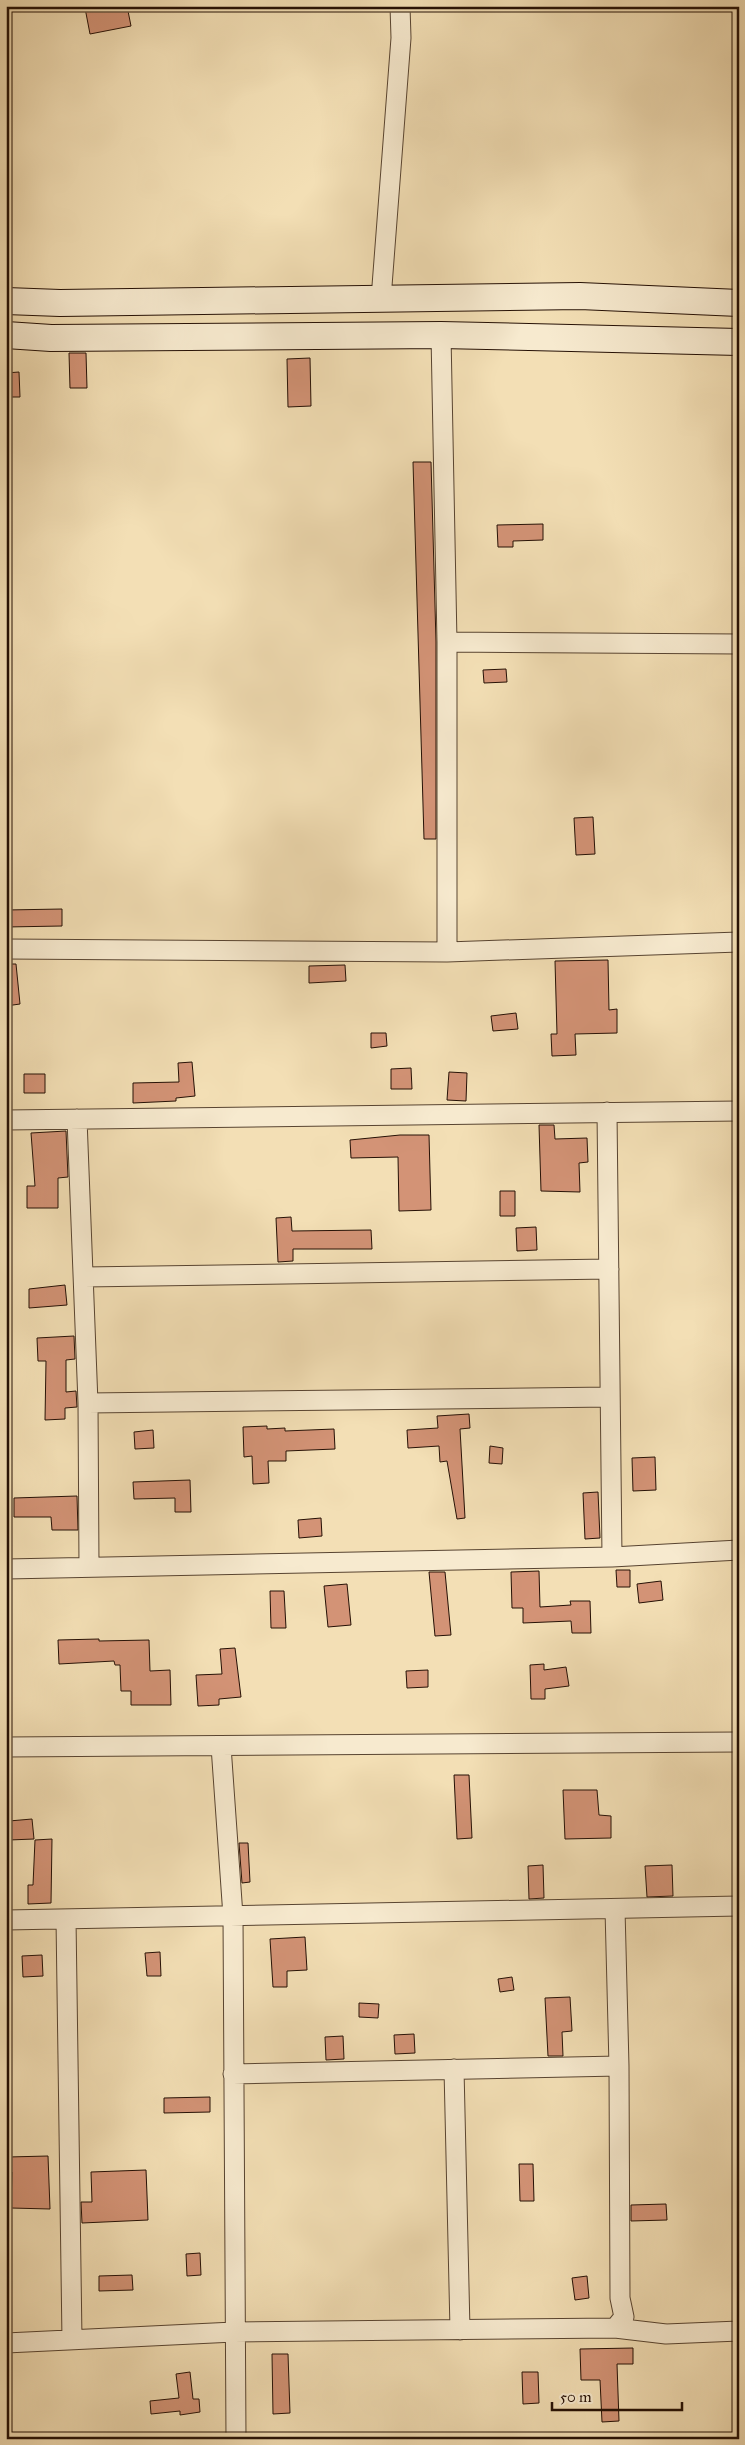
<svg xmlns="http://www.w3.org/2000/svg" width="745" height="2445" viewBox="0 0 745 2445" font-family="'IM FELL Great Primer',serif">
  <rect width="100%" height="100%" fill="#f3dfb5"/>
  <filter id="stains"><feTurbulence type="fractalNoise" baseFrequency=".004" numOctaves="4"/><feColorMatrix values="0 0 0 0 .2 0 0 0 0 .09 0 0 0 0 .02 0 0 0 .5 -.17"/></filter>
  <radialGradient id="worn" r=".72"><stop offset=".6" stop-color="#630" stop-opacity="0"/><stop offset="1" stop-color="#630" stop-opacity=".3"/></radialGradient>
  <path fill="#d39376" stroke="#251005" d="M 95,6 L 127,6 L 131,26 L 90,34 L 85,8 Z
    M 69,353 L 86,353 L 87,388 L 70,388 Z
    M 310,358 L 311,406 L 288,407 L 287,359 Z
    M 19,372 L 20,397 L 6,397 L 6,373 Z
    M 413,462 L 431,462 L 436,642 L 436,839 L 424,839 Z
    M 543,524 L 543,540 L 513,541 L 513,547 L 498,547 L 497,525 Z
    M 506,669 L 507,682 L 484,683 L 483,670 Z
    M 593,817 L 595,854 L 576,855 L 574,818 Z
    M 62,909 L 62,926 L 6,927 L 6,910 Z
    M 608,960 L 609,1010 L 617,1009 L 617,1033 L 575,1034 L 576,1055 L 552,1056 L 551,1034 L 557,1034 L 555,961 Z
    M 6,964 L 16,964 L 20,1004 L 6,1006 Z
    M 345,965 L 346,981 L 309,983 L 309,966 Z
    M 516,1013 L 518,1029 L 493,1031 L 491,1016 Z
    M 371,1033 L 386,1033 L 387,1046 L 371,1048 Z
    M 192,1062 L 195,1096 L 176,1098 L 176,1101 L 133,1103 L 133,1083 L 179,1082 L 178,1063 Z
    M 411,1068 L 412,1089 L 391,1089 L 391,1069 Z
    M 449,1072 L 467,1073 L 466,1101 L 447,1100 Z
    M 24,1074 L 45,1074 L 45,1093 L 24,1093 Z
    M 539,1125 L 554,1125 L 555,1139 L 587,1138 L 588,1162 L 579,1163 L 580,1192 L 541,1191 Z
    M 66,1131 L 68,1177 L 58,1178 L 58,1208 L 27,1208 L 27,1186 L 35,1186 L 31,1133 Z
    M 400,1135 L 429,1135 L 431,1210 L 399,1211 L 398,1157 L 351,1158 L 350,1140 Z
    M 500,1191 L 515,1191 L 515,1216 L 500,1216 Z
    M 291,1217 L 292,1231 L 371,1230 L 372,1249 L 293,1249 L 293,1261 L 278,1262 L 276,1218 Z
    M 536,1227 L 537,1250 L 517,1251 L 516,1228 Z
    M 65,1285 L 67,1305 L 29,1308 L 29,1289 Z
    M 74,1336 L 75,1359 L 66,1360 L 66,1392 L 76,1391 L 77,1407 L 65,1408 L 65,1419 L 45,1420 L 46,1361 L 38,1361 L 37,1338 Z
    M 469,1414 L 470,1428 L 460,1429 L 465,1518 L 457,1519 L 447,1461 L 440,1462 L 439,1446 L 408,1448 L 407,1430 L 438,1428 L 437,1416 Z
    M 267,1426 L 267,1429 L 285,1428 L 285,1431 L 334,1429 L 335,1449 L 286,1451 L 286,1461 L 268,1461 L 269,1483 L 253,1484 L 252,1456 L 244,1457 L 243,1427 Z
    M 153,1430 L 154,1448 L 135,1449 L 134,1432 Z
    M 490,1446 L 503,1448 L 502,1464 L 489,1463 Z
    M 655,1457 L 656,1490 L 633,1491 L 632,1458 Z
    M 190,1480 L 191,1512 L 175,1512 L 175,1498 L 134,1499 L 133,1482 Z
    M 598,1492 L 600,1538 L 585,1539 L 583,1493 Z
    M 77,1496 L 78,1530 L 52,1530 L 51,1517 L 14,1517 L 14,1498 Z
    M 321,1518 L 322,1536 L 299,1538 L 298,1520 Z
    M 616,1570 L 630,1570 L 630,1587 L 617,1587 Z
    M 539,1571 L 540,1607 L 571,1605 L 570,1601 L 590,1601 L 591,1633 L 572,1633 L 571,1621 L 523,1623 L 523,1608 L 512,1608 L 511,1572 Z
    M 429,1572 L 445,1572 L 451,1635 L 435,1636 Z
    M 661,1581 L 663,1600 L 639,1603 L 637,1584 Z
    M 347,1584 L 351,1625 L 328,1627 L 324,1586 Z
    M 270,1591 L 284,1591 L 286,1628 L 271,1628 Z
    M 99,1639 L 99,1641 L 149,1640 L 150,1671 L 170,1670 L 171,1705 L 131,1705 L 131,1691 L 121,1691 L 120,1665 L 115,1665 L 114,1661 L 59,1664 L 58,1640 Z
    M 235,1648 L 241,1697 L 219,1699 L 219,1705 L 198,1706 L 196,1675 L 222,1674 L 220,1649 Z
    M 544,1664 L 544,1670 L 566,1667 L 569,1686 L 545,1689 L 545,1699 L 531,1699 L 530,1665 Z
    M 428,1670 L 428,1687 L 407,1688 L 406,1671 Z
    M 454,1775 L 469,1775 L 472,1838 L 457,1839 Z
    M 563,1790 L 597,1790 L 599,1815 L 611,1816 L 611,1838 L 565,1839 Z
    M 32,1819 L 34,1839 L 9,1840 L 9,1821 Z
    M 52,1839 L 51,1903 L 28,1904 L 28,1885 L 33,1885 L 35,1840 Z
    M 239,1843 L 248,1843 L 250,1882 L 242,1883 Z
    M 543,1865 L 544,1898 L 529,1899 L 528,1866 Z
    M 672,1865 L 673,1896 L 647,1897 L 645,1866 Z
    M 305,1937 L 307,1970 L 287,1971 L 287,1987 L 273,1987 L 270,1939 Z
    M 160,1952 L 161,1976 L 147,1976 L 145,1953 Z
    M 42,1955 L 43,1976 L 23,1977 L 22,1956 Z
    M 512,1977 L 514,1990 L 500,1992 L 498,1979 Z
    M 570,1997 L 572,2031 L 562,2032 L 563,2056 L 548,2056 L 545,1998 Z
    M 359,2003 L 379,2004 L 378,2018 L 359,2017 Z
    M 414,2034 L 415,2053 L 395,2054 L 394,2035 Z
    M 343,2036 L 344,2059 L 326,2060 L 325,2037 Z
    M 210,2097 L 210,2112 L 164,2113 L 164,2098 Z
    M 48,2156 L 50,2209 L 11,2208 L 12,2172 L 9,2172 L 8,2157 Z
    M 519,2164 L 533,2164 L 534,2201 L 520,2201 Z
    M 146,2170 L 148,2220 L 82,2223 L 81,2202 L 92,2202 L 91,2172 Z
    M 666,2204 L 667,2220 L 631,2221 L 631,2205 Z
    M 200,2253 L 201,2275 L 187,2276 L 186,2254 Z
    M 132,2275 L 133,2290 L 99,2291 L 99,2276 Z
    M 587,2276 L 589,2298 L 575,2300 L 572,2278 Z
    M 633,2348 L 633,2364 L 617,2364 L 619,2421 L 602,2422 L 600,2380 L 581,2380 L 580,2349 Z
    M 272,2354 L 288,2354 L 290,2413 L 273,2414 Z
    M 190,2372 L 193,2399 L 199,2399 L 200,2412 L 180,2415 L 180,2411 L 151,2414 L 150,2401 L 179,2398 L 176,2374 Z
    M 522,2372 L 538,2372 L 539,2403 L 523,2404 Z"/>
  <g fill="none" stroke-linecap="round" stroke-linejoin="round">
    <defs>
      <path id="street" d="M 381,299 L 401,38 L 400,6
        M 441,335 L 447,642 L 447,952
        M 447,642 L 739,644
        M 6,949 L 447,952 L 739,942
        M 607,1112 L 612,1557
        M 77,1119 L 88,1403 L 89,1566
        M 6,1120 L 739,1111
        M 84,1277 L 609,1269
        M 88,1403 L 610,1397
        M 6,1569 L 612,1557 L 739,1550
        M 221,1746 L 233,1916 L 236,2439
        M 6,1747 L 739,1742
        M 66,1919 L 72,2340
        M 6,1920 L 739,1906
        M 454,2069 L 460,2330
        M 233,2074 L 619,2066
        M 615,2328 L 666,2334 L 739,2331
        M 6,2343 L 234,2332 L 615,2328 L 624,2317 L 620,2298 L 619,2066 L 615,1909"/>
      <path id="secondary" d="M 6,301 L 60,303 L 580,296 L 739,303
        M 6,335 L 51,338 L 441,335 L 739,342"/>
    </defs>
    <use href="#street" stroke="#584431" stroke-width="21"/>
    <use href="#secondary" stroke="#251005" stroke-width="28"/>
    <use href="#street" stroke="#f7eacf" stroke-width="19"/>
    <use href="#secondary" stroke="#f7eacf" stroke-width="26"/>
  </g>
  <rect width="745" height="2445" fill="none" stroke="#f3dfb5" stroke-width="25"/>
  <rect x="8" y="8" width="730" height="2430" fill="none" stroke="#251005" stroke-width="2.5"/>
  <rect x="12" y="12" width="720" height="2420" fill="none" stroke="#251005"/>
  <path d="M552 2402v8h130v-8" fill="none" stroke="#251005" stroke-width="2.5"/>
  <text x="560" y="2402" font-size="15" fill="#251005" stroke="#f7eacf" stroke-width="4" paint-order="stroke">50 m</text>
  <rect width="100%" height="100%" filter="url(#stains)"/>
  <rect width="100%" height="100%" fill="url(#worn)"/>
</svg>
